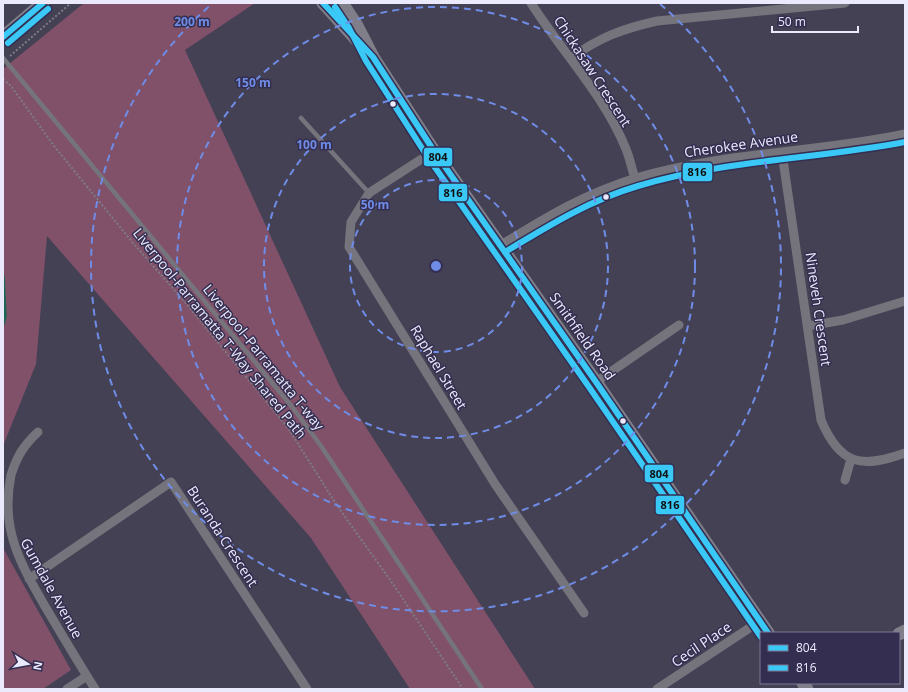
<svg xmlns="http://www.w3.org/2000/svg" width="908" height="692" viewBox="0 0 908 692" font-family="'Open Sans',sans-serif">
  <rect width="100%" height="100%" fill="#444154"/>
  <path fill="#81516a" d="M 84,3 L 255,3 L 185,50 L 340,387 L 535,689 L 410,689 L 311,538 L 47,236 L 36,364 L 3,446 L 3,69 Z
    M 3,548 L 71,670 L 43,689 L 3,689 Z"/>
  <g fill="none" stroke-linecap="round" stroke-linejoin="round">
    <path stroke="#1e6654" stroke-width="3.5" d="M 3,276 L 5,316 L 3,324"/>
    <path stroke="#7d7c84" stroke-width="2" stroke-dasharray="2 2" stroke-linecap="butt" d="M 10,56 L 71,3
      M 3,79 L 11,86 L 54,146 L 133,243 L 184,301 L 288,428 L 338,507 L 393,584 L 463,689"/>
    <path stroke="#75747c" stroke-width="4.5" d="M 3,58 L 293,408 L 321,446 L 482,689
      M 301,118 L 369,193"/>
    <path stroke="#75747c" stroke-width="9" d="M 531,3 C 562,52 604,95 626,149 C 630,159 632,169 635,179
      M 571,58 C 600,37 622,29 657,21 L 845,3
      M 434,151 L 369,193 L 351,222 L 349,247 L 495,484 L 584,613
      M 782,153 L 821,420 C 840,465 861,469 905,453
      M 501,245 C 547,217 584,194 636,178 C 724,152 816,153 905,134
      M 808,326 L 843,320 L 905,301
      M 596,382 L 679,325
      M 38,432 C 24,445 17,456 11,475 C 0,529 20,563 46,608 C 62,635 78,662 95,689
      M 845,480 L 851,459
      M 29,579 L 171,482 L 307,689
      M 67,689 L 87,676
      M 657,689 L 760,621"/>
    <path stroke="#807f89" stroke-width="13" d="M 323,3 L 363,47
      M 342,3 L 356,24 L 373,57 L 434,151 L 596,382 L 768,633
      M 3,37 L 43,3
      M 899,634 L 905,631
      M 803,683 L 807,689"/>
    <defs>
      <path id="bus-1" d="M 323,3 L 373,57 L 434,151 L 596,382 L 768,633
        M 3,37 L 43,3"/>
      <path id="bus-2" d="M 335,7 L 349,28 L 366,61 L 427,156 L 589,387 L 761,637
        M 8,43 L 48,9
        M 505,252 C 548,226 590,200 638,186 C 725,160 817,159 905,142"/>
    </defs>
    <use href="#bus-1" stroke="#342e51" stroke-width="9"/>
    <use href="#bus-2" stroke="#342e51" stroke-width="9"/>
    <use href="#bus-1" stroke="#3ac8f6" stroke-width="6"/>
    <use href="#bus-2" stroke="#3ac8f6" stroke-width="6"/>
  </g>
  <g fill="none" stroke="#6f8ce6" stroke-width="2" stroke-dasharray="7 5">
    <circle cx="436" cy="266" r="86"/>
    <circle cx="436" cy="266" r="172"/>
    <circle cx="436" cy="266" r="259"/>
    <path d="M660 4A345 345 0 1 1 212 4"/>
  </g>
  <g fill="#ebeafc" stroke="#342e51" stroke-width="1.5">
    <circle cx="393" cy="104" r="3.5"/>
    <circle cx="606" cy="197" r="3.5"/>
    <circle cx="623" cy="421" r="3.5"/>
  </g>
  <g text-anchor="middle" dominant-baseline="central" stroke-width="3" stroke-linejoin="round" paint-order="stroke">
    <g font-size="14" fill="#ebeafc" stroke="#342e51">
      <text transform="translate(593 71) rotate(57)">Chickasaw Crescent</text>
      <text transform="translate(741 144) rotate(-8)">Cherokee Avenue</text>
      <text transform="translate(819 309) rotate(82)">Nineveh Crescent</text>
      <text transform="translate(220 333) rotate(51)">Liverpool-Parramatta T-Way Shared Path</text>
      <text transform="translate(583 336) rotate(55)">Smithfield Road</text>
      <text transform="translate(264 357) rotate(51)">Liverpool–Parramatta T-way</text>
      <text transform="translate(439 367) rotate(59)">Raphael Street</text>
      <text transform="translate(223 536) rotate(57)">Buranda Crescent</text>
      <text transform="translate(52 588) rotate(61)">Gumdale Avenue</text>
      <text transform="translate(701 644) rotate(-34)">Cecil Place</text>
    </g>
  </g>
  <circle cx="436" cy="266" r="6" fill="#6f8ce6" stroke="#342e51" stroke-width="2"/>
  <g font-size="12" text-anchor="middle" font-weight="bold" fill="#6f8ce6" stroke="#342e51" stroke-width="3" stroke-linejoin="round" paint-order="stroke">
    <text x="192" y="26">200 m</text>
    <text x="253" y="87">150 m</text>
    <text x="314" y="149">100 m</text>
    <text x="375" y="209">50 m</text>
  </g>
  <g stroke="#342e51" stroke-width="1.5">
    <rect x="423" y="147" width="30" height="20" rx="4" fill="#3ac8f6"/>
    <rect x="682" y="162" width="31" height="20" rx="4" fill="#3ac8f6"/>
    <rect x="438" y="183" width="30" height="19" rx="4" fill="#3ac8f6"/>
    <rect x="644" y="464" width="30" height="19" rx="4" fill="#3ac8f6"/>
    <rect x="655" y="495" width="30" height="20" rx="4" fill="#3ac8f6"/>
  </g>
  <g font-size="11" text-anchor="middle" font-weight="bold" fill="#111">
    <text x="438" y="161">804</text>
    <text x="697" y="176">816</text>
    <text x="453" y="197">816</text>
    <text x="659" y="478">804</text>
    <text x="670" y="509">816</text>
  </g>
  <rect width="908" height="692" fill="none" stroke="#ebeafc" stroke-width="8"/>
  <rect x="760" y="632" width="140" height="52" fill="#342e51" stroke="#7d7995"/>
  <rect x="768" y="645" width="20" height="6" fill="#3ac8f6" stroke="#7d7995"/>
  <text x="796" y="652" font-size="12" fill="#ebeafc">804</text>
  <rect x="768" y="665" width="20" height="6" fill="#3ac8f6" stroke="#7d7995"/>
  <text x="796" y="672" font-size="12" fill="#ebeafc">816</text>
  <g transform="translate(28 664) rotate(101)" stroke="#342e51" stroke-width="3" paint-order="stroke">
  <path d="M0-3L7 15L0 10L-7 15Z" fill="#ebeafc"/>
  <text y="-6" font-size="11" font-weight="bold" text-anchor="middle" fill="#ebeafc">N</text>
  </g>
  <path d="M772 26v6h86v-6" fill="none" stroke="#ebeafc" stroke-width="2"/>
  <text x="778" y="26" font-size="12" fill="#ebeafc" stroke="#342e51" stroke-width="3" paint-order="stroke">50 m</text>
</svg>
